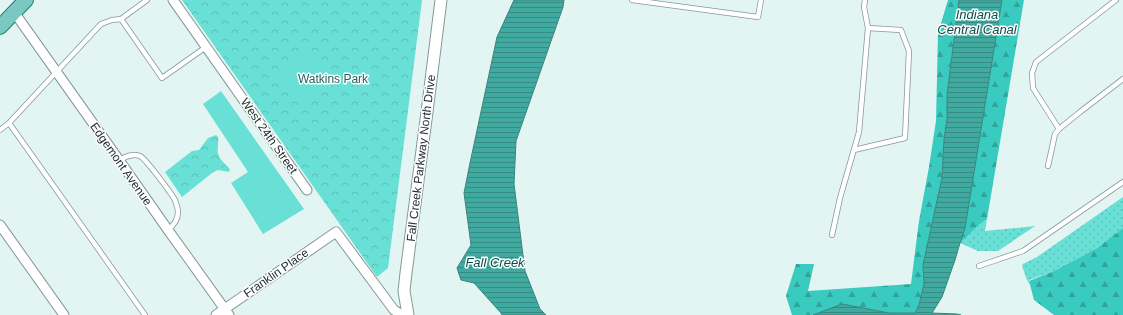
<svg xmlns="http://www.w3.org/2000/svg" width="1123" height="315" viewBox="0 0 1123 315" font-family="Arial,sans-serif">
  <defs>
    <pattern id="grass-dots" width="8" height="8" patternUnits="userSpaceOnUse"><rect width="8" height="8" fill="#69e0d5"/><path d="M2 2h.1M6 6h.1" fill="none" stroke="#5bc0b7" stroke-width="1.8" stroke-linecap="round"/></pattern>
    <pattern id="forest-firs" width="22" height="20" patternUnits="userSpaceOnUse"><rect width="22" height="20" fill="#39cbc0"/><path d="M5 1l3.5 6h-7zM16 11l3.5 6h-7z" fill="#30a59c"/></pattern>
    <pattern id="park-crowns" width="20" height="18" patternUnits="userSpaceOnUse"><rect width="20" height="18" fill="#69e0d5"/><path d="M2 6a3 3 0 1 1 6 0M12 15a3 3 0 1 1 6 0" fill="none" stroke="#5bc0b7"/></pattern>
    <pattern id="water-rules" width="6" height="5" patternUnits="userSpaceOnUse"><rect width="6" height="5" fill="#41aaa0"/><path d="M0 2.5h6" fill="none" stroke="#368b83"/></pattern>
  </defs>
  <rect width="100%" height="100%" fill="#e2f5f2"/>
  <path fill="url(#grass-dots)" d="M 1123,197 L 1123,228 L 1097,248 L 1054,271 L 1029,280 L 1030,285 L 1027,280 L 1022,266 L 1023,264 L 1037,257 Z
    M 987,219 L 985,231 L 1035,226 L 998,251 L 978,251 L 960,243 C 970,235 976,226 987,219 Z"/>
  <path fill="url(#forest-firs)" d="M 948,0 L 959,0 L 947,95 L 947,119 L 944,139 L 942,178 L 923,265 L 924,284 L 919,305 L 915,313 L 889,313 L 842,304 L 815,315 L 792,315 L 786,296 L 796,264 L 814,264 L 808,291 L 911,284 L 919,221 L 929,167 L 936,121 L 938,33 Z
    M 1002,0 L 1024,0 L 987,219 C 976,226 970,235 960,243 L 965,227 Z
    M 1123,228 L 1123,315 L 1054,315 L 1034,300 L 1029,281 L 1054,271 L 1097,248 Z"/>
  <path fill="url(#park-crowns)" d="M 182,0 L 422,0 L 419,24 L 388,268 L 377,277 Z
    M 216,135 L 218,137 C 219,142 217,148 218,153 C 219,159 226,165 230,169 L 229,172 L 218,170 L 212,173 L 182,197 L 165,172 L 192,151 L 199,150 L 208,138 Z"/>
  <path fill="#69e0d5" d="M 308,52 C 325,63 335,80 316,94 C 310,98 303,102 296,102 C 284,89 276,75 289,60 C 295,54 300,53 308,52 Z
    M 221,91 L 304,209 L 263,234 L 231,183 L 248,172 L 203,104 Z"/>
  <path fill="url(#water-rules)" stroke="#3a857e" d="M 514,0 L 564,0 L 563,7 L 516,141 L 514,184 L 525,271 L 540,309 L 546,315 L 502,315 L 501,313 L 474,283 L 461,280 L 457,268 L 471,245 L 464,193 L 470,163 L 497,37 Z
    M 959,0 L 1002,0 L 965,228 L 960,243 L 955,260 L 942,297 L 932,313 L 957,314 L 961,315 L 813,315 L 842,304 L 889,313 L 915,313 L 919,305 L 924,284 L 923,265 L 942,178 L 944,139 L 947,119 L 947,95 Z"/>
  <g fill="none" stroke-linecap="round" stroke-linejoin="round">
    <defs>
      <path id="service" d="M 632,0 L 758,17 L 761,0
        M 121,19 L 162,78 L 206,47
        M 9,123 L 145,315
        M 1059,129 L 1033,88 L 1032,73 L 1036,62 L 1116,0
        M 0,130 L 9,123 L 101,24 L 112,20 L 121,19 L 147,0
        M 854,150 L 905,138 L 909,51 L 901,30 L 868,28
        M 119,160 C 125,157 133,153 140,156 C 146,159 171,193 175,200 C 176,203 178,209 178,212 C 178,220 173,226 168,230
        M 1048,166 L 1055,134 L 1059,129 L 1080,112 L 1123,79
        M 832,235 L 840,198 L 859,132 L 868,28 L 864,7 L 865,0
        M 979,266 L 1023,251 L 1123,182"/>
      <path id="minor" d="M 173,0 L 307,190
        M 14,12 L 119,160 L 168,230 L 229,315
        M 0,225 L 64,315
        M 216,315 L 336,232 L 394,310 L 402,315"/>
      <path id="tertiary" d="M 408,315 L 404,291 L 406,273 L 427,112 L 441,0"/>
      <path id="primary" d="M 0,27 L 26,0"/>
    </defs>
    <use href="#service" stroke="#879896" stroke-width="6"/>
    <use href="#minor" stroke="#879896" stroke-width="11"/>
    <use href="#tertiary" stroke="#879896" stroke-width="13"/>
    <use href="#primary" stroke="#257a74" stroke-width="16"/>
    <use href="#service" stroke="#fff" stroke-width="4.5"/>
    <use href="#minor" stroke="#fff" stroke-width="9"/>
    <use href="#tertiary" stroke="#fff" stroke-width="11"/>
    <use href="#primary" stroke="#7bc8c2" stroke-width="14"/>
  </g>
  <g text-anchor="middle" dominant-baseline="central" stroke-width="3" stroke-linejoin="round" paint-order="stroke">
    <g font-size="12" fill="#28615c" stroke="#fbfefe">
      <text x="333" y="79">Watkins Park</text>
    </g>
    <g font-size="12" fill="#282f2e" stroke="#fbfefe">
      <text transform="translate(269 136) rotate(55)">West 24th Street</text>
      <text transform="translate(421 158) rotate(-83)">Fall Creek Parkway North Drive</text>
      <text transform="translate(121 164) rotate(55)">Edgemont Avenue</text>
      <text transform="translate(276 273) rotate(-35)">Franklin Place</text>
    </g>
    <g font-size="13" font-style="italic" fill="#0d4c47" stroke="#fbfefe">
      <text x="977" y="14">Indiana<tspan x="977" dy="15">Central Canal</tspan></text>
      <text x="495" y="262">Fall Creek</text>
    </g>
  </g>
</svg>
